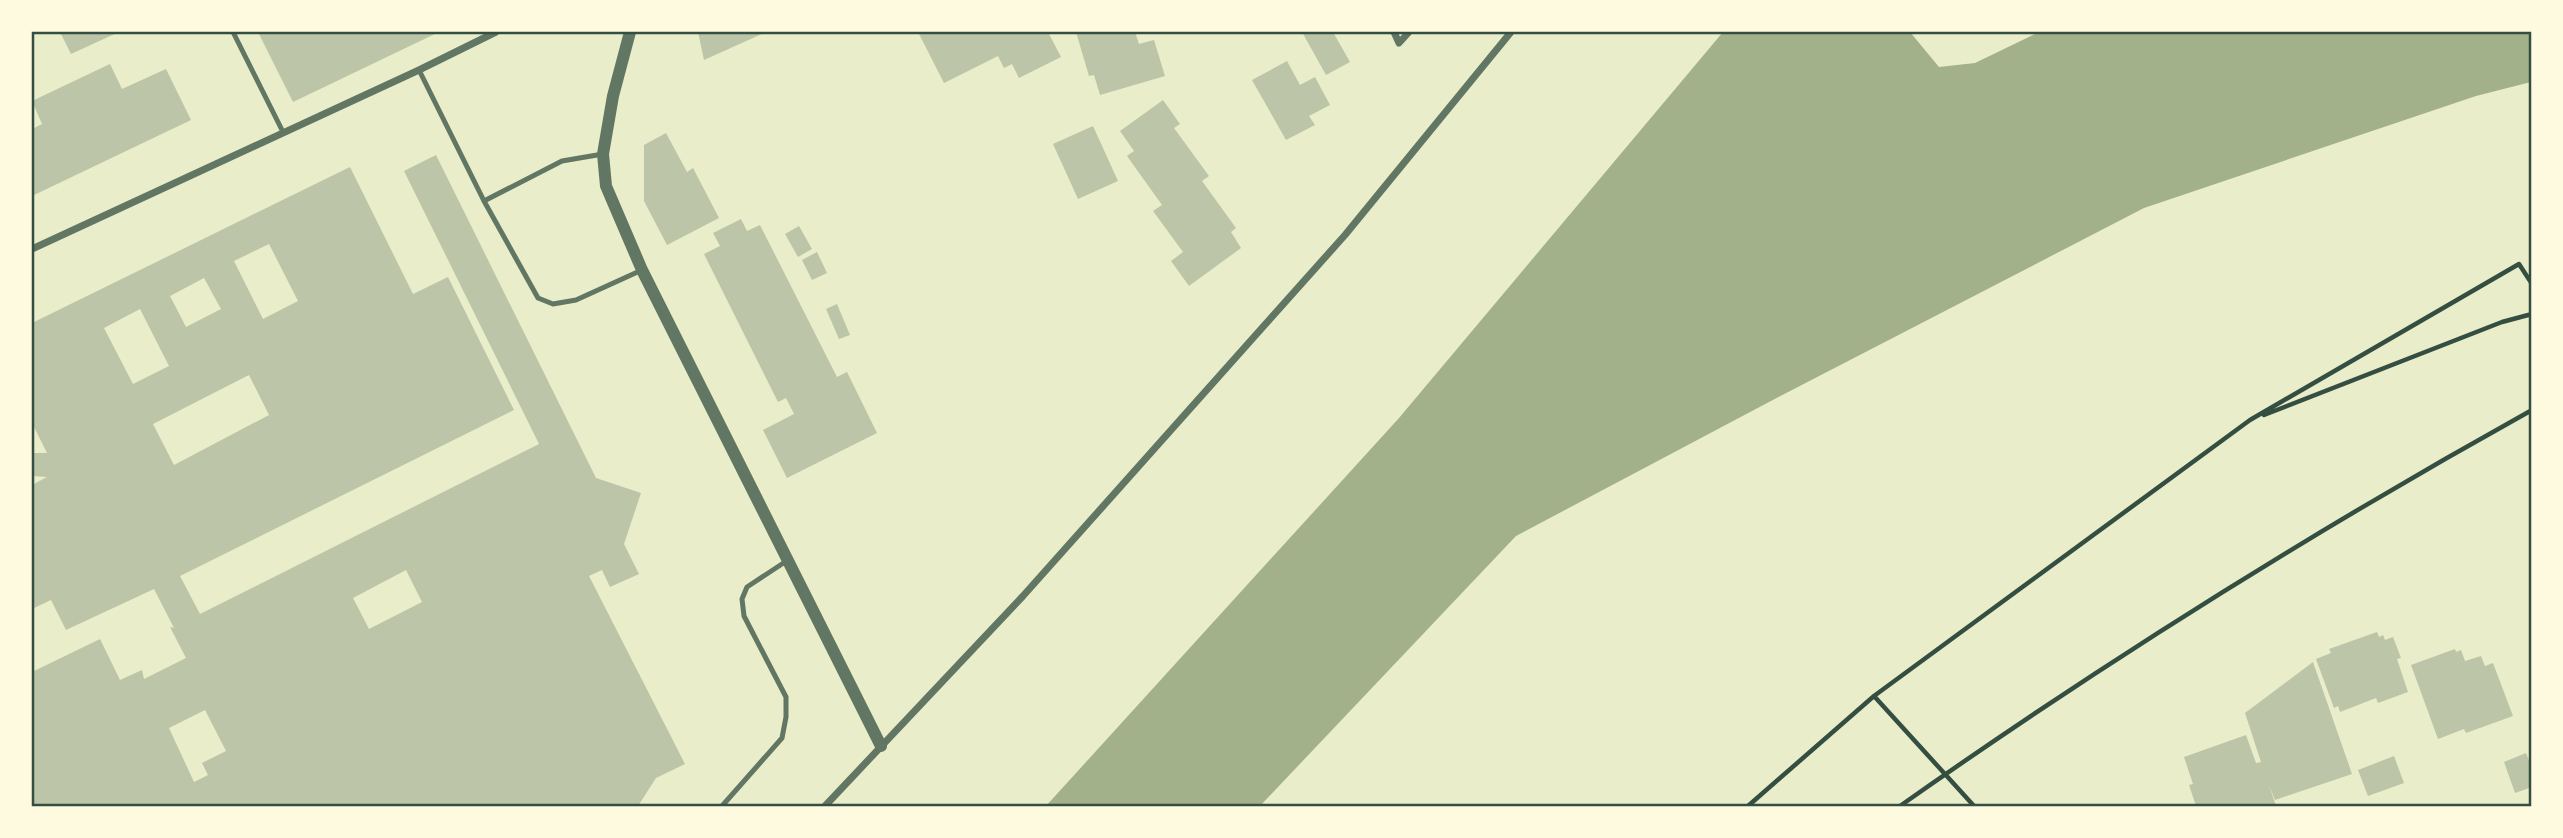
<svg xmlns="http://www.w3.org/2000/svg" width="2563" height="838" viewBox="0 0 2563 838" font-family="Inter,sans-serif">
  <rect width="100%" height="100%" fill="#e9edc9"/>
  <path fill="#a3b18a" d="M 1723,32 L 1910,32 L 1939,67 L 1975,63 L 2039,32 L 2531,32 L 2531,82 L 2476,96 L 2144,208 L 1769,402 L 1516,536 L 1260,806 L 1046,806 L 1399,418 Z"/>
  <path fill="#bcc5a7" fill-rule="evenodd" d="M 60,32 L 119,32 L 71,54 Z
    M 258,32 L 439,32 L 293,102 Z
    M 698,32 L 766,32 L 704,60 Z
    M 918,32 L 1048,32 L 1061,57 L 1019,78 L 1012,64 L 1004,68 L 998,56 L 944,83 Z
    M 1076,32 L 1135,32 L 1139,44 L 1154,40 L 1165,76 L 1100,95 L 1094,75 L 1089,76 Z
    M 1302,32 L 1333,32 L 1350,62 L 1326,75 Z
    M 1287,61 L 1300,85 L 1315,77 L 1330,105 L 1309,116 L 1315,125 L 1286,140 L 1252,80 Z
    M 110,64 L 122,89 L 166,69 L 191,120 L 32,196 L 32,129 L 42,124 L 32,101 Z
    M 1163,100 L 1180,124 L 1174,128 L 1209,176 L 1202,181 L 1236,228 L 1231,232 L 1241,248 L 1189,286 L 1171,261 L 1183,252 L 1153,211 L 1162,205 L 1127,156 L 1134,151 L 1120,131 Z
    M 1093,126 L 1118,181 L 1078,199 L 1053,144 Z
    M 666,133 L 687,172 L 693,168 L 719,218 L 667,245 L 644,201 L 644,145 Z
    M 436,155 L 596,478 L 641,493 L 624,544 L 639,574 L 610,587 L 602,570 L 589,576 L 685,764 L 656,778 L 638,806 L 32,806 L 32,672 L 100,639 L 120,680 L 142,670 L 144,679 L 186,658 L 170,627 L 174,628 L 154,589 L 66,630 L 51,600 L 32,609 L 32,485 L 47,477 L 32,476 L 32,453 L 47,453 L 32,423 L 32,323 L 350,167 L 413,294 L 448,277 L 514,410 L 180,576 L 200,614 L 539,444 L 404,171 ZM 269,244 L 298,301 L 263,319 L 234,261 ZM 204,278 L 221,309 L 186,327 L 170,296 ZM 140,309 L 169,366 L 133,384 L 104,328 ZM 249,375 L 269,415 L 174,465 L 153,424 ZM 406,570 L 422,602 L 369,629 L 353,598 ZM 205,710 L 226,751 L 202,763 L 208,775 L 194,782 L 169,728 Z
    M 741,219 L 747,231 L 760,225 L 837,377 L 847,372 L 877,433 L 787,478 L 763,430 L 794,414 L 786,398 L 778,402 L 704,254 L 720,246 L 713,233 Z
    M 799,226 L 812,249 L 798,257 L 785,234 Z
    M 817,252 L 827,273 L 812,280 L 802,260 Z
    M 837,304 L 850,335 L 839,339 L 826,309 Z
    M 2377,632 L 2379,637 L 2383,635 L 2385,640 L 2393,637 L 2401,658 L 2397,659 L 2408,692 L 2378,703 L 2376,698 L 2340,712 L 2338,706 L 2334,708 L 2316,659 L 2331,653 L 2329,649 Z
    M 2455,649 L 2456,652 L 2461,650 L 2465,661 L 2481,656 L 2485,666 L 2493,663 L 2513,716 L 2466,733 L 2464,729 L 2438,739 L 2411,665 Z
    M 2313,662 L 2352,774 L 2275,800 L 2269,785 L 2276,806 L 2196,806 L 2189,785 L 2193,784 L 2184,757 L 2246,735 L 2256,763 L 2261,762 L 2245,713 Z
    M 2526,753 L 2532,768 L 2532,787 L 2515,793 L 2504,762 Z
    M 2394,756 L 2404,783 L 2368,796 L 2358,770 Z"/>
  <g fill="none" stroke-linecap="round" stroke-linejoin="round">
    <path stroke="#344e41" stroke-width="4.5" d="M 2264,415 L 2502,322 L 2532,314
      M 1874,696 L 1974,806
      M 1748,806 L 1874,696 L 2250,420 L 2519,264 L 2532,284
      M 1900,806 C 2103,663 2314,531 2532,410"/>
    <path stroke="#617663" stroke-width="5" d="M 233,32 L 283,132
      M 419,70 L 484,201 L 538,298 L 553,304 L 576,300 L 642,270
      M 484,201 L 562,161 L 603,154
      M 722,806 L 782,738 L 786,717 L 786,697 L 744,616 L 742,599 L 747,587 L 788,560"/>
    <path stroke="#617663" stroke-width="7" d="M 1394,32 L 1399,43 L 1409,32
      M 32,249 L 419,70 L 496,32
      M 825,806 L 1023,596 L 1345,235 L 1511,32"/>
    <path stroke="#617663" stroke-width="12" d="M 630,32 L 613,96 L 603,154 L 606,186 L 642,270 L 881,746"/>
  </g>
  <rect width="2563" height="838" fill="none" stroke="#fefae0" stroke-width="66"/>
  <rect x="33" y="33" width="2497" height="772" fill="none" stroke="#344e41" stroke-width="2.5"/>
</svg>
